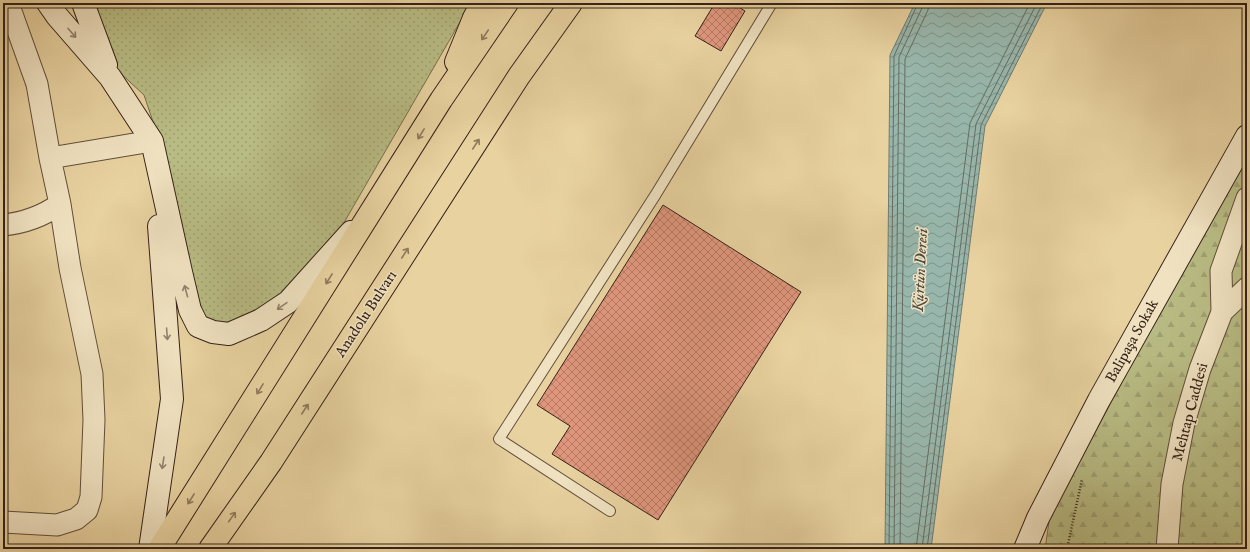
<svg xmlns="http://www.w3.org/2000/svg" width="1250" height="552" viewBox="0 0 1250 552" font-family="'IM FELL English',serif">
  <defs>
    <pattern id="grass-dots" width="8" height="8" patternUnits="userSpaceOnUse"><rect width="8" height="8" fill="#b8bb83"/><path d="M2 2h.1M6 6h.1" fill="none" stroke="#9fa071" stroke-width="1.8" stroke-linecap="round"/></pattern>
    <pattern id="forest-firs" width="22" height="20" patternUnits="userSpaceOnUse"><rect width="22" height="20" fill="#b8bb83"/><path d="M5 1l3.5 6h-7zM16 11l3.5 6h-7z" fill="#9fa071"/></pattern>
    <pattern id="water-waves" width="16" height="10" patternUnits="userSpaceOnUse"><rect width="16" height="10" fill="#98b6ab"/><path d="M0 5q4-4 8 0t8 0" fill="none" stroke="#7d948a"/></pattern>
    <pattern id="building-cross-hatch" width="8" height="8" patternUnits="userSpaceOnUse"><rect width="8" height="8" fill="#df967c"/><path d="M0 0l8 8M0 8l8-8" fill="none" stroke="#b67a65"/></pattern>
  </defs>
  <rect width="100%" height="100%" fill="#e8d2a0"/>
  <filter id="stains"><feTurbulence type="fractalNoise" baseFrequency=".005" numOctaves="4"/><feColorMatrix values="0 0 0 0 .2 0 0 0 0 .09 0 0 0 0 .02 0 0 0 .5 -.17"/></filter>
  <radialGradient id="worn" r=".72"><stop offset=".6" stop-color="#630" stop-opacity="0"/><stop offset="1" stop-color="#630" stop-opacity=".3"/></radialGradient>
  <path fill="url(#grass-dots)" stroke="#766e4e" d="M 83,3 L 471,3 L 316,271 L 229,334 L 190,310 L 170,225 L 172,178 L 144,95 L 103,57 Z"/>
  <path fill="url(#forest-firs)" stroke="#766e4e" d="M 1247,152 L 1247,549 L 1045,549 L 1050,515 Z"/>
  <path fill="url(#water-waves)" stroke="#707b71" d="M 915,3 L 1047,3 L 985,126 L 931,549 L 885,549 L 890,55 Z"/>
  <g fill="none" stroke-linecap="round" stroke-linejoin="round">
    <path stroke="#666c62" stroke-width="1" d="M 889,549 L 894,56 L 918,3
      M 894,549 L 899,57 L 922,8 L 923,3
      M 900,549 L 905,59 L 928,10 L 929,3
      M 916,549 L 970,123 L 1030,3
      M 922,549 L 976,124 L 1037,3
      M 927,549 L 981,125 L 1043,3"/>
  </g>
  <path fill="url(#building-cross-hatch)" stroke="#352219" d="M 715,3 L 732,3 L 745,11 L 721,51 L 695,36 Z
    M 663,205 L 801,292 L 658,520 L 552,454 L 570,426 L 537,405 Z"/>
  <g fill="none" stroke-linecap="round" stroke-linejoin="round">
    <defs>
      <path id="lane" d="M 610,511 L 499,439 L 656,194 L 772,3"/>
      <path id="street" d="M 50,158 L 152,141
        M 3,225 C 24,223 43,216 60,204 L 50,158 L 37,84 L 8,3
        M 1222,312 L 1221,271 L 1247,198
        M 3,522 L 57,525 L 76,519 L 87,510 L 91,497 L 94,420 L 92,374 L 70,268 L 60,204
        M 1167,549 L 1172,484 L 1184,423 L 1200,369 L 1222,312 L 1247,288"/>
      <path id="secondary" d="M 48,3 L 57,16 L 110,77 L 152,141 L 181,272 L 190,310 L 198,326 L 213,332 L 229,334 L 261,320 L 288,302 L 351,232
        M 83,3 L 106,65
        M 150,549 L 172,399 L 159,226
        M 1025,549 L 1038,518 L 1099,400 L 1247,136"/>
      <path id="highway" d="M 456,62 L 474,18 L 482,3
        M 159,549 L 441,100 L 507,3
        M 210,549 L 271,462 L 519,76 L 571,3"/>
    </defs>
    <use href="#lane" stroke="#624e3b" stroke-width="12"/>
    <use href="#street" stroke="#624e3b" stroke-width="23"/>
    <use href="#secondary" stroke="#352219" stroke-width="24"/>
    <use href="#highway" stroke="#352219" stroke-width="24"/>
    <path stroke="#352219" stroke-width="2.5" stroke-dasharray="1 2" stroke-linecap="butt" d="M 1067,549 L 1082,479"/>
    <use href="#lane" stroke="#f0e2c1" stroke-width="10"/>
    <use href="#street" stroke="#f0e2c1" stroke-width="21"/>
    <use href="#secondary" stroke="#f0e2c1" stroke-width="22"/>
    <use href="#highway" stroke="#e8d2a0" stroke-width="22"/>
  </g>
  <defs><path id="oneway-shaft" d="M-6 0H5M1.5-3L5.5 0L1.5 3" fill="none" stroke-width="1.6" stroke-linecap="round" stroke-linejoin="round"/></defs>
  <g stroke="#92826d">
    <use href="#oneway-shaft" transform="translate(72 33) rotate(49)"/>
    <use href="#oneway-shaft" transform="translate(186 291) rotate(-105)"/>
    <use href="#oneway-shaft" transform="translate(282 306) rotate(145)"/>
    <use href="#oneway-shaft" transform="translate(167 334) rotate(86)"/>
    <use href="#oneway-shaft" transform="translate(163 463) rotate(99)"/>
  </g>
  <g stroke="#8e7a5c">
    <use href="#oneway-shaft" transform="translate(485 35) rotate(124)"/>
    <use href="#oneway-shaft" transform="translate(421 134) rotate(122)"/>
    <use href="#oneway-shaft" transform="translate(476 144) rotate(-57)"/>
    <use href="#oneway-shaft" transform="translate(405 253) rotate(-57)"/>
    <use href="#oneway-shaft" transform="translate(329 279) rotate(122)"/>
    <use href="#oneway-shaft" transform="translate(260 389) rotate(122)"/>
    <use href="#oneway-shaft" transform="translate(305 409) rotate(-57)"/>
    <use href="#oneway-shaft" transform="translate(191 499) rotate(122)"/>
    <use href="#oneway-shaft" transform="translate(232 517) rotate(-55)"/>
  </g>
  <g text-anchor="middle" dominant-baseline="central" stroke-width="3" stroke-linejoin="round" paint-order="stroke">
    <g font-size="15" fill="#352219" stroke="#f0e2c1">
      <text transform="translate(366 314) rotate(-57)">Anadolu Bulvarı</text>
      <text transform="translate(1132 341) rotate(-61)">Balipaşa Sokak</text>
      <text transform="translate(1190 412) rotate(-75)">Mehtap Caddesi</text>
    </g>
    <g font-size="16" font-style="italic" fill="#4e473e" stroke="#f0e2c1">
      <text transform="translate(921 270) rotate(-87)">Kürtün Deresi</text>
    </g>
  </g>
  <rect width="1250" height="552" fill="none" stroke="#e8d2a0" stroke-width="16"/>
  <rect x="4" y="4" width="1242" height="544" fill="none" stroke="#352219" stroke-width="2"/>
  <rect x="8" y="8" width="1234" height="536" fill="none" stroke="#352219"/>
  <rect width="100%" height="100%" filter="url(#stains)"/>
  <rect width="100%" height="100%" fill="url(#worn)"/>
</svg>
